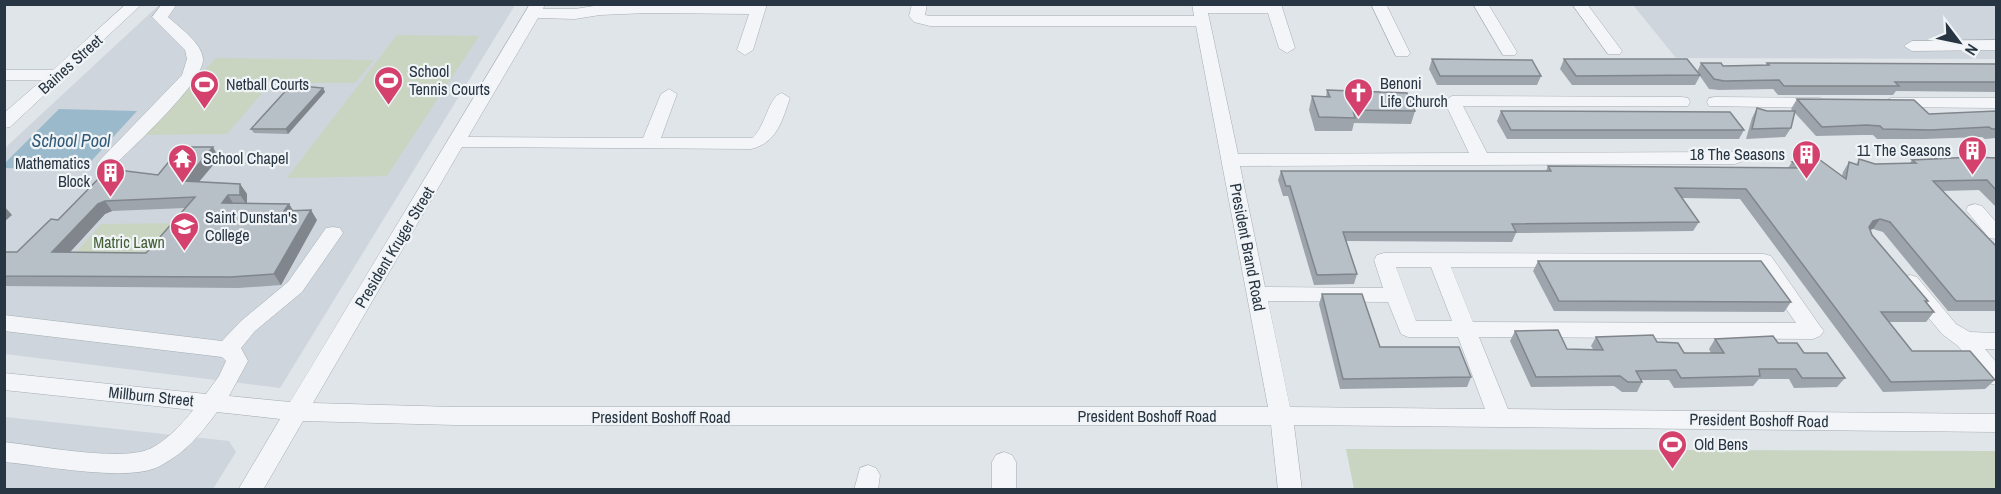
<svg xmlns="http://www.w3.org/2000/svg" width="2001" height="494" viewBox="0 0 2001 494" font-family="'Archivo Narrow',sans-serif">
  <rect width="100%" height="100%" fill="#e0e5ea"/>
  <path fill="#ced5dc" d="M 159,5 L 515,5 L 280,388 L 5,354 L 5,148 Z
    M 1633,5 L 1996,5 L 1996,59 L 1676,58 Z
    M 5,417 L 229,441 L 236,452 L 213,489 L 5,490 Z"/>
  <path fill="#c9d4c1" d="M 397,35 L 479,36 L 387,176 L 287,178 Z
    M 216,58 L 374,60 L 355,83 L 239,83 L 269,85 L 227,134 L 135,135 L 189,83 L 197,83 L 193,82 Z
    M 189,223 L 158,259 L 69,260 L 101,224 Z
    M 1346,449 L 1996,451 L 1996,489 L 1354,489 Z"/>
  <path fill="#9ab9cb" d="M 59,109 L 137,111 L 83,170 L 5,168 L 5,163 Z"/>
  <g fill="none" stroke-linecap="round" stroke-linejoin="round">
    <defs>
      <path id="minor" d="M 126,4 L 142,4 L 10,127 L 4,128 L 4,113 L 42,80 L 4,80 L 4,70 L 53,70 Z
        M 162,4 L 177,4 L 168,17 C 179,27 202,43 203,59 C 204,83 131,148 112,168 L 100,168 L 97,164 L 100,160 L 182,75 L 187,59 L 185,50 L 152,17 Z
        M 530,4 L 545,4 L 543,9 L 575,9 L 600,5 L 767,4 L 753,50 L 745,55 L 737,50 L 749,14 L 648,13 L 600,15 L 575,19 L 538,18 L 468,137 L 643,138 L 661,94 L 669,89 L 677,94 L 661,138 L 752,138 C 766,127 768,96 782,93 L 790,98 C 782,121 777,143 751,149 L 462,147 L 313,403 L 455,407 L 1268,407 L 1196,26 L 930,26 L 914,22 L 909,16 L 912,4 L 927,4 L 925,15 L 930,16 L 1194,16 L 1192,4 L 1281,4 L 1295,48 L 1287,53 L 1279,48 L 1268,13 L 1208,13 L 1238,154 L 1469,153 L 1444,101 L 1452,96 L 1682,97 L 1688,98 L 1690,102 L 1688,106 L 1463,106 L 1487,153 L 1735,152 L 1741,154 L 1744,158 L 1741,162 L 1735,164 L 1240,166 L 1265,287 L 1383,288 L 1374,260 L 1377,255 L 1384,253 L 1764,254 L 1771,256 L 1820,326 L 1824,331 L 1820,336 L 1813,339 L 1479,337 L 1508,409 L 1996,414 L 1996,432 L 1294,425 L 1302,490 L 1278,490 L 1271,425 L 455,425 L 303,421 L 263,490 L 238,490 L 280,419 L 217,412 C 200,435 186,452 160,466 C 130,483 41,465 4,462 L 4,442 C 41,446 111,460 144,451 C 162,446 182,424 193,410 L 4,390 L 4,373 L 206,394 L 219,376 L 226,361 L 222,357 L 4,331 L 4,315 L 222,341 L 241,321 L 288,282 L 326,228 L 333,227 L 340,228 L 343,233 L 302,292 L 255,331 L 241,348 L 248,361 L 229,396 L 290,402 ZM 1396,267 L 1431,267 L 1452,321 L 1416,321 ZM 1451,267 L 1758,268 L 1796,323 L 1473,322 ZM 1268,301 L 1388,302 L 1401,334 L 1408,337 L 1458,337 L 1485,409 L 1290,407 Z
        M 1371,4 L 1386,4 L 1410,53 L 1408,56 L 1396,56 Z
        M 1473,4 L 1488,4 L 1517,52 L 1515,55 L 1503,55 Z
        M 1572,4 L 1587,4 L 1622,51 L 1620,54 L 1608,54 Z
        M 1996,40 L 1996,50 L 1912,51 L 1904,46 L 1912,41 Z
        M 1715,97 L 1820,98 L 1828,103 L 1820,108 L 1709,106 L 1707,102 L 1709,98 Z
        M 1891,98 L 1996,98 L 1996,108 L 1885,107 L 1883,103 Z
        M 1975,204 L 1982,206 L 1996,222 L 1996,239 L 1989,238 L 1966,210 L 1968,206 Z
        M 1910,275 L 1917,277 L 1956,324 L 1970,332 L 1996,333 L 1996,349 L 1985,349 L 1996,362 L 1996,385 L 1988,383 L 1958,346 L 1942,334 L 1903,287 L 1900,282 L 1903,277 Z
        M 1004,452 L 1012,455 L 1016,462 L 1016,490 L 992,490 L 992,462 L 996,455 Z
        M 868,465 L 876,468 L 880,475 L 878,490 L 854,490 L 860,468 Z"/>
    </defs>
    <use href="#minor" stroke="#a5adb4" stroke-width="1"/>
    <use href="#minor" fill="#f3f5f8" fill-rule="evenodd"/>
  </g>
  <path fill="#9da4ab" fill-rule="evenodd" d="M 1432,59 L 1541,76 L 1537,85 L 1437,85 L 1429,69 Z
    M 1564,59 L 1697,72 L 1701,63 L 1723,66 L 1766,65 L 1767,63 L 1996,64 L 1996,92 L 1896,91 L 1893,95 L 1778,95 L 1773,89 L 1719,90 L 1709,89 L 1700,76 L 1695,85 L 1572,85 L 1560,69 Z
    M 323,88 L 325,92 L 288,134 L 254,133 L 251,129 Z
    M 1327,90 L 1415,111 L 1411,124 L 1354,123 L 1352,131 L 1315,131 L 1309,110 L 1312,96 L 1326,97 Z
    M 1797,99 L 1929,114 L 1996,111 L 1996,138 L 1985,139 L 1982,137 L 1924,139 L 1877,139 L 1873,135 L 1861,135 L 1816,136 L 1795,113 L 1791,128 L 1785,137 L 1746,139 L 1752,118 L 1757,108 L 1767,111 L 1793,111 L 1791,109 Z
    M 1501,111 L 1744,130 L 1739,139 L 1507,139 L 1497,121 Z
    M 219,158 L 199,182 L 240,184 L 247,194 L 247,203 L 289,204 L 293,210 L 317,220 L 281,285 L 238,288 L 4,286 L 4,252 L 17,252 L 58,220 L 158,175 ZM 185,208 L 146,253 L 70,252 L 105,214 L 112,211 Z
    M 1996,158 L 1996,207 L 1979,190 L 1942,191 L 1996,246 L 1996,311 L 1948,311 L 1883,232 L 1873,229 L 1870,230 L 1872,235 L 1928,301 L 1927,303 L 1934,312 L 1926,322 L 1889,322 L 1912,351 L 1995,380 L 1985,389 L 1883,392 L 1740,199 L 1682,198 L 1699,222 L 1693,231 L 1516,233 L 1512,242 L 1346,241 L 1357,274 L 1354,284 L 1314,285 L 1288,196 L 1283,196 L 1278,180 L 1281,171 L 1546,171 L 1548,166 L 1788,168 L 1792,162 L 1842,176 L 1843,172 L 1849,162 L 1856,165 L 1859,159 L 1875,164 L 1910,163 L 1912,160 Z
    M 1538,261 L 1791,302 L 1784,312 L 1554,311 L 1533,271 Z
    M 1322,294 L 1380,347 L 1471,377 L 1467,387 L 1340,389 L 1319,304 Z
    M 1515,331 L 1567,349 L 1593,349 L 1591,346 L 1596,337 L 1657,342 L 1684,353 L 1711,353 L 1709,349 L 1715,339 L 1778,343 L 1804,353 L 1845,378 L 1837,387 L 1794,388 L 1789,379 L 1759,379 L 1753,386 L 1674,388 L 1669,380 L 1642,380 L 1642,382 L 1637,392 L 1622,392 L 1614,386 L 1531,387 L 1510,341 Z"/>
  <path fill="#80868b" d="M 323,88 L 325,92 L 288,134 L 286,129 Z
    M 213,147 L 219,158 L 191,191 L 184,181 Z
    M 240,184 L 247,194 L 247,205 L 240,195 Z
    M 228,195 L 235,206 L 222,203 Z
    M 105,201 L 112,211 L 105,214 L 60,263 L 52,252 L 98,204 Z
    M 289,204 L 295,214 L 284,211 Z
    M 4,206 L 12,215 L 4,222 Z
    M 311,210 L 317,220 L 281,285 L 274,274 Z
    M 1880,219 L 1873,229 L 1866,231 L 1873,221 Z"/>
  <path fill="#b7bfc7" stroke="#80868b" stroke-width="1.5" fill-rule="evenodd" d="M 1432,59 L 1532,60 L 1541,76 L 1440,76 Z
    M 1564,59 L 1687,59 L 1700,75 L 1576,76 Z
    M 1701,63 L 1721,63 L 1723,66 L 1769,65 L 1767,63 L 1996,64 L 1996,82 L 1895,82 L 1899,86 L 1784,86 L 1779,80 L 1724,81 L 1714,79 Z
    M 291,85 L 323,88 L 286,129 L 251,129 Z
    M 1327,90 L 1407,93 L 1415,111 L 1353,110 L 1355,118 L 1319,117 L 1312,96 L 1330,97 Z
    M 1797,99 L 1914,100 L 1929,114 L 1996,111 L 1996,129 L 1992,129 L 1989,127 L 1931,130 L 1883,129 L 1880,126 L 1867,125 L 1822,127 Z
    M 1757,108 L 1767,111 L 1795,111 L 1791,128 L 1752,129 Z
    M 1501,111 L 1730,112 L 1744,130 L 1511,130 Z
    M 181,147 L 213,147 L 184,181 L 240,184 L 240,195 L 228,195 L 222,203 L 289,204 L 284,211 L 311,210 L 274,274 L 231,277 L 4,276 L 4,252 L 17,252 L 51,219 L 58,220 L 106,171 L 118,170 L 158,175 ZM 195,197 L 146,253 L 52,252 L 98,204 L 105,201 Z
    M 1816,157 L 1846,179 L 1849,162 L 1858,165 L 1859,159 L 1875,164 L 1916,163 L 1912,160 L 1974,157 L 1996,158 L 1996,190 L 1987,180 L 1933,181 L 1996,246 L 1996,301 L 1956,301 L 1890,222 L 1880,219 L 1873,221 L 1869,227 L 1872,235 L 1928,301 L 1925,301 L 1934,312 L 1881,312 L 1912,351 L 1970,351 L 1995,380 L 1891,382 L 1746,189 L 1675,188 L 1699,222 L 1512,224 L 1516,232 L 1343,232 L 1357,274 L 1317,275 L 1290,186 L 1286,186 L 1281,171 L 1551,171 L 1548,166 L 1800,168 L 1792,162 Z
    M 1538,261 L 1761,261 L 1791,302 L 1559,301 Z
    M 1322,294 L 1362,294 L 1380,347 L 1459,347 L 1471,377 L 1343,379 Z
    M 1558,330 L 1567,349 L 1603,350 L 1596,337 L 1653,335 L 1657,342 L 1678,343 L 1684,353 L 1724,353 L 1715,339 L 1773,336 L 1778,343 L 1797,343 L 1804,353 L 1827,353 L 1845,378 L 1802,378 L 1796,369 L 1759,369 L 1760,376 L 1681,378 L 1676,370 L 1636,371 L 1642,382 L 1628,382 L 1620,376 L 1536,377 L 1515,331 Z"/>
  <defs>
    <symbol id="stadium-pin" viewBox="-11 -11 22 30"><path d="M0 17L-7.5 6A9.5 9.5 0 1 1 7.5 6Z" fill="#d3416c" stroke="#f0f4f7"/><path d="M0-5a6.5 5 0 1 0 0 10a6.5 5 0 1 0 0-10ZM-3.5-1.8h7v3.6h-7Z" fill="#fff"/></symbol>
    <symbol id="church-pin" viewBox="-11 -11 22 30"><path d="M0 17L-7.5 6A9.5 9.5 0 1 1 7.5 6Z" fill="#d3416c" stroke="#f0f4f7"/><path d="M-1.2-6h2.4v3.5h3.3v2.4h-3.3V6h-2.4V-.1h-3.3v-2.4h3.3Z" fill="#fff"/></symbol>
    <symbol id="building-pin" viewBox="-11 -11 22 30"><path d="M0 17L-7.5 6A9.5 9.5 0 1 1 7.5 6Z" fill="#d3416c" stroke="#f0f4f7"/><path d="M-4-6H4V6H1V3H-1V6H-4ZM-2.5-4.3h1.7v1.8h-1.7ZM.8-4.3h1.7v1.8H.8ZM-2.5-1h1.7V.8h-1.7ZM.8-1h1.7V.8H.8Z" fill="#fff"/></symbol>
    <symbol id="temple-pin" viewBox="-11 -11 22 30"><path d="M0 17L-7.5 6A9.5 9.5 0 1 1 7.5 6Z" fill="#d3416c" stroke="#f0f4f7"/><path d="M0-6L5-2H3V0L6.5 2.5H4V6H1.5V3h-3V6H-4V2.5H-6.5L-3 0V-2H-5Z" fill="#fff"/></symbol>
    <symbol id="school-pin" viewBox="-11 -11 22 30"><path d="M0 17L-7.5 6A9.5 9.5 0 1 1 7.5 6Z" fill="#d3416c" stroke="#f0f4f7"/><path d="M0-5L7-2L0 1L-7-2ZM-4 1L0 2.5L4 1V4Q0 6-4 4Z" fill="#fff"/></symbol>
  </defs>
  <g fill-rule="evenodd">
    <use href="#stadium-pin" x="372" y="64" width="33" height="45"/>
    <use href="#stadium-pin" x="188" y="68" width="33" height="45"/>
    <use href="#church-pin" x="1342" y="76" width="33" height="45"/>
    <use href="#building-pin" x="1956" y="134" width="33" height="45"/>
    <use href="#building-pin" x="1790" y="138" width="33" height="45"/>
    <use href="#temple-pin" x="166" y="142" width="33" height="45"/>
    <use href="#building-pin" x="94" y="156" width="33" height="45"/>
    <use href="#school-pin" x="168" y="210" width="33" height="45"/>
    <use href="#stadium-pin" x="1656" y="428" width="33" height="45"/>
  </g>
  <g text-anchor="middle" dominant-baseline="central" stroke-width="4.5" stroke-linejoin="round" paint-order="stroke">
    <g font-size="16" fill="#283542" stroke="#f0f4f7">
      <text transform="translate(70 64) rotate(-42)">Baines Street</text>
      <text transform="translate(394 247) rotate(-59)">President Kruger Street</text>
      <text transform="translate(1248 247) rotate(79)">President Brand Road</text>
      <text transform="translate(151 396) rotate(6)">Millburn Street</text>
      <text x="1147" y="416">President Boshoff Road</text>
      <text x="661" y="417">President Boshoff Road</text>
      <text transform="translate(1759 420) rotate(1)">President Boshoff Road</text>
    </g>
    <g font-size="16" fill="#283542" stroke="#f0f4f7" text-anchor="start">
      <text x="409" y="71">School<tspan x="409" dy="18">Tennis Courts</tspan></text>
      <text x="1380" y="83">Benoni<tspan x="1380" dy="18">Life Church</tspan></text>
      <text x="226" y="84">Netball Courts</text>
      <text x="1951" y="150" text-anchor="end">11 The Seasons</text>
      <text x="1785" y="154" text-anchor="end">18 The Seasons</text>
      <text x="203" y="158">School Chapel</text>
      <text x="90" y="163" text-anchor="end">Mathematics<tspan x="90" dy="18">Block</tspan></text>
      <text x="205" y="217">Saint Dunstan's<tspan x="205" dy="18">College</tspan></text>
      <text x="1694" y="444">Old Bens</text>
    </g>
    <g font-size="16" fill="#435e35" stroke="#f0f4f7">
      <text x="129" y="242">Matric Lawn</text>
    </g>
    <g font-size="18" font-style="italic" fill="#315a77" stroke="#f0f4f7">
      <text x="71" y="140">School Pool</text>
    </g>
  </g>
  <rect width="2001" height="494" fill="none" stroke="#283542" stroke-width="12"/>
  <g transform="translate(1959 42) rotate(122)" stroke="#f0f4f7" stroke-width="4.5" paint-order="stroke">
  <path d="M0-4.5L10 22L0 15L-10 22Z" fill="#283542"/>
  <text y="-9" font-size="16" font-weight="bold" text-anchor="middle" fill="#283542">N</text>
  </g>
</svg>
